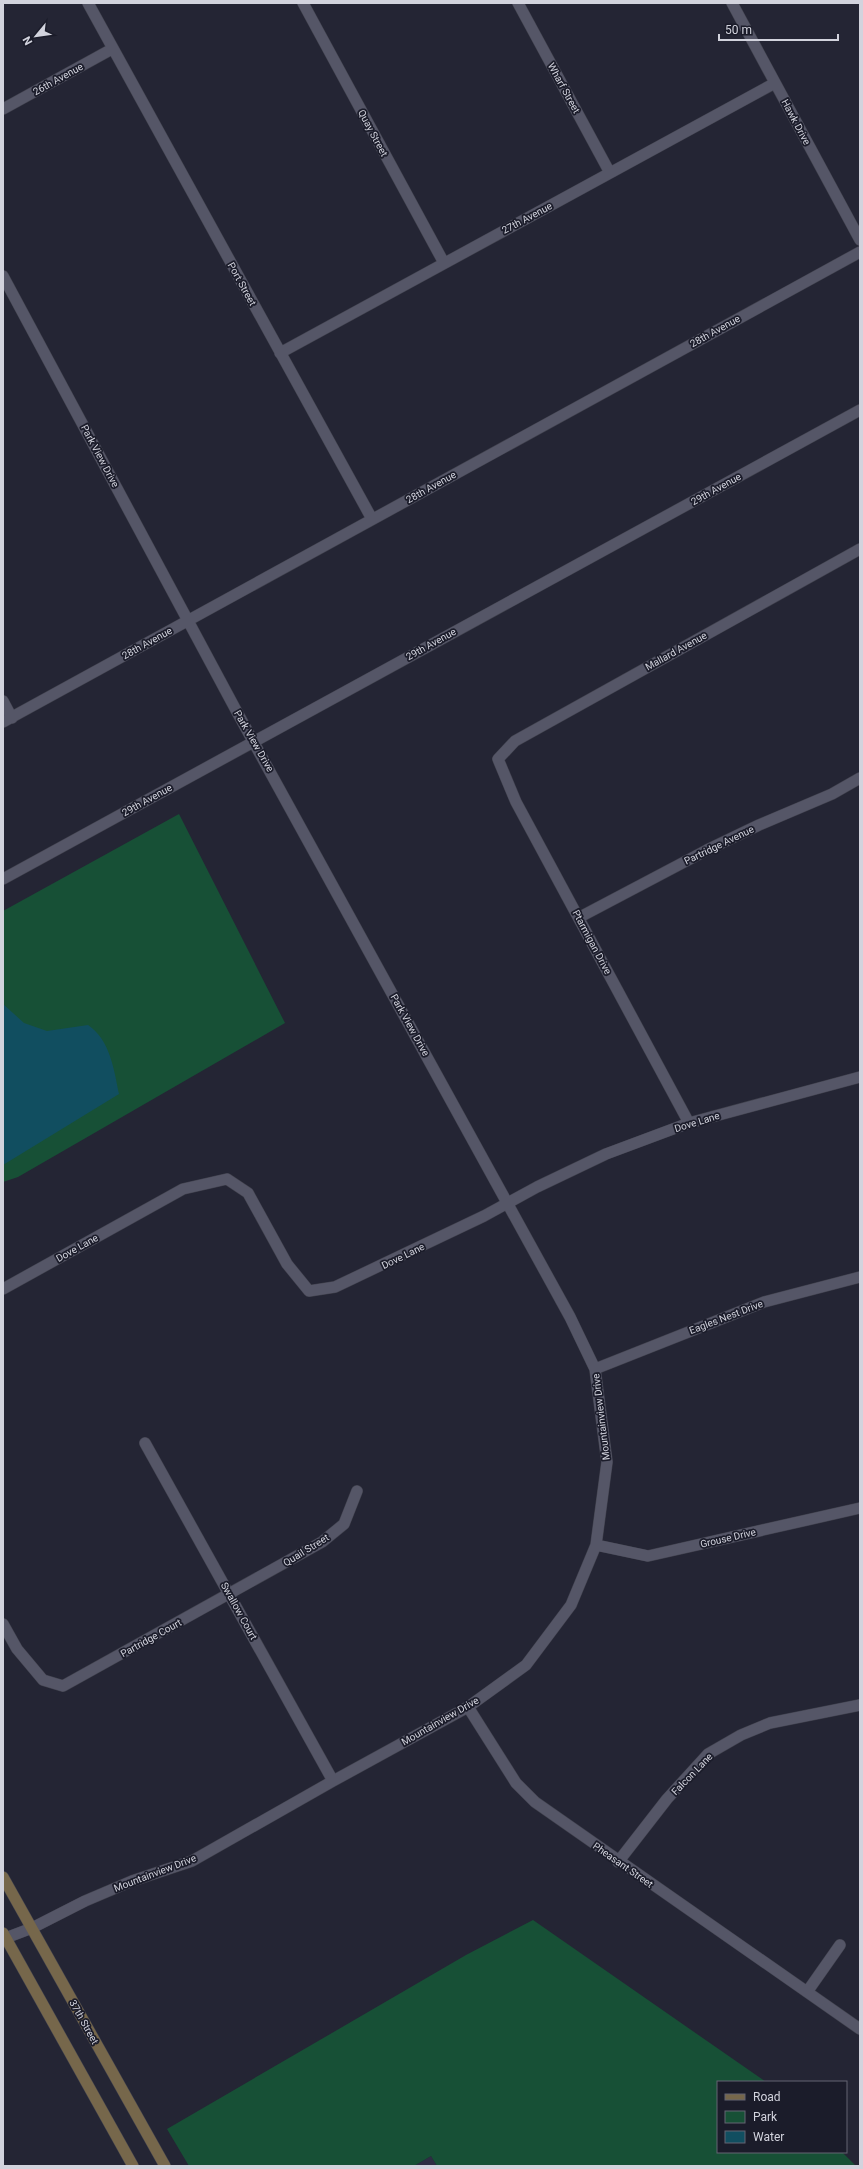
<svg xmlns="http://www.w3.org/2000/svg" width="863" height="2169" viewBox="0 0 863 2169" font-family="Roboto,sans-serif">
  <rect width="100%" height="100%" fill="#242534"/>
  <path fill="#2d2e43" d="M 431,2156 L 437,2166 L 414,2166 Z"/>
  <path fill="#175036" d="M 179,814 L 285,1023 L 18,1177 L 3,1182 L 3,911 Z
    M 533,1920 L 766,2082 L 718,2082 L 718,2152 L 842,2152 L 856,2166 L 437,2166 L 431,2156 L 414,2166 L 189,2166 L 167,2129 L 466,1955 Z"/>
  <path fill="#114e60" d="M 3,1004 L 24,1023 L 47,1031 L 88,1025 C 110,1040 114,1069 119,1094 L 3,1165 Z"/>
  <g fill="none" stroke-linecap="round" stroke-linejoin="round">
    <defs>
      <path id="minor" d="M 88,3 L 372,519
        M 303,3 L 444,263
        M 518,3 L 610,173
        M 732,3 L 860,240
        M 3,109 L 112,49
        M 3,276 L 237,712 L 570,1317 L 595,1369 L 607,1462 L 596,1545 L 571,1605 L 526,1665 L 468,1707 L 333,1781 L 192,1861 L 132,1881 L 85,1901 L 32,1928 L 3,1939
        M 280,353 L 775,83
        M 3,701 L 12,718
        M 3,722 L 860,252
        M 580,917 L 707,850 L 759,825 L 832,794 L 860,778
        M 689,1123 L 516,802 L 498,759 L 515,741 L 860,549
        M 3,1289 L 183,1189 L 227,1179 L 248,1193 L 287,1264 L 309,1291 L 335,1287 L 484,1216 L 537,1187 L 606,1154 L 689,1123 L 860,1077
        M 595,1369 L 764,1302 L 860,1277
        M 145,1443 L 333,1781
        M 596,1545 L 648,1556 L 860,1508
        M 3,1624 L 17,1649 L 43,1680 L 63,1686 L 322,1542 L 344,1524 L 357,1491
        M 468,1707 L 516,1783 L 535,1802 L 860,2029
        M 618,1862 L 667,1799 L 708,1754 L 741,1735 L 770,1723 L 860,1705
        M 807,1992 L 840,1945"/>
      <path id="tertiary" d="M 3,879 L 860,410"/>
      <path id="secondary" d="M 3,1877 L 165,2166
        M 3,1933 L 133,2166"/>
    </defs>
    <use href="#minor" stroke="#40414d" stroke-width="12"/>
    <use href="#tertiary" stroke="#40414d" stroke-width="12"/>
    <use href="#secondary" stroke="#40414d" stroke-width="12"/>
    <use href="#minor" stroke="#555667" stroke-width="11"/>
    <use href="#tertiary" stroke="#555667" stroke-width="11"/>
    <use href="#secondary" stroke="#76674b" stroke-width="11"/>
  </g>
  <g text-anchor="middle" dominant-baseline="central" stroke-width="3.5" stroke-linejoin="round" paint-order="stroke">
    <g font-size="10" fill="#d2d3dd" stroke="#1b1c2a">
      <text transform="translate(58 79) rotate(-29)">26th Avenue</text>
      <text transform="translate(564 88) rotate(61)">Wharf Street</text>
      <text transform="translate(796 122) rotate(62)">Hawk Drive</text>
      <text transform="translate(373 133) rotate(62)">Quay Street</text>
      <text transform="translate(527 218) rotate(-28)">27th Avenue</text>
      <text transform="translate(242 284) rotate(61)">Port Street</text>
      <text transform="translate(715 331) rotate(-29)">28th Avenue</text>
      <text transform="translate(100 456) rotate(62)">Park View Drive</text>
      <text transform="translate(431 487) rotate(-29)">28th Avenue</text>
      <text transform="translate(716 489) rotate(-29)">29th Avenue</text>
      <text transform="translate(147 643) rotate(-29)">28th Avenue</text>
      <text transform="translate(431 644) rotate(-29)">29th Avenue</text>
      <text transform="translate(676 651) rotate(-29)">Mallard Avenue</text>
      <text transform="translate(254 741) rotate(60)">Park View Drive</text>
      <text transform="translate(147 800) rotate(-29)">29th Avenue</text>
      <text transform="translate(719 845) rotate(-26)">Partridge Avenue</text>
      <text transform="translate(592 942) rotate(62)">Ptarmigan Drive</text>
      <text transform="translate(410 1025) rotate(61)">Park View Drive</text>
      <text transform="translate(697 1122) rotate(-17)">Dove Lane</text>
      <text transform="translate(77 1248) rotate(-29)">Dove Lane</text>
      <text transform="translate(403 1256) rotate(-26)">Dove Lane</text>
      <text transform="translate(726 1317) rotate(-21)">Eagles Nest Drive</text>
      <text transform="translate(601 1417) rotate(-97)">Mountainview Drive</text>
      <text transform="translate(728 1538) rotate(-13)">Grouse Drive</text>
      <text transform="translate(306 1550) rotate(-32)">Quail Street</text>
      <text transform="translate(239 1611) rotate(61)">Swallow Court</text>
      <text transform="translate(151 1638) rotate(-29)">Partridge Court</text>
      <text transform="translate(440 1721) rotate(-30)">Mountainview Drive</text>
      <text transform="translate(692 1774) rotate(-46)">Falcon Lane</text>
      <text transform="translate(623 1865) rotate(35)">Pheasant Street</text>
      <text transform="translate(155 1873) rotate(-21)">Mountainview Drive</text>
      <text transform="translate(84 2022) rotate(61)">37th Street</text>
    </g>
  </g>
  <rect width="863" height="2169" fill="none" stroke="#d2d3dd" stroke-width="8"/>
  <rect x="717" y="2081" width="130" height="72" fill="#1b1c2a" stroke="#646572"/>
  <rect x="725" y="2094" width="20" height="6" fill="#76674b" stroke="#646572"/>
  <text x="753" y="2101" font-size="12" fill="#d2d3dd">Road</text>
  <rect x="725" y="2111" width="20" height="12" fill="#175036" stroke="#646572"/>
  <text x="753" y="2121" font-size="12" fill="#d2d3dd">Park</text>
  <rect x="725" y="2131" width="20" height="12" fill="#114e60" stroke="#646572"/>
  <text x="753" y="2141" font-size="12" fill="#d2d3dd">Water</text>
  <g transform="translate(36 36) rotate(241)" stroke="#1b1c2a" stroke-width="3" paint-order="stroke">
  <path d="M0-3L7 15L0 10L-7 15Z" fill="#d2d3dd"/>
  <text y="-6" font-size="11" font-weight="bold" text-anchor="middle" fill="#d2d3dd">N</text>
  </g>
  <path d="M719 34v6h119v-6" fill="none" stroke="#d2d3dd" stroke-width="2"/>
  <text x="725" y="34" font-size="12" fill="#d2d3dd" stroke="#1b1c2a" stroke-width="3" paint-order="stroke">50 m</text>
</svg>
